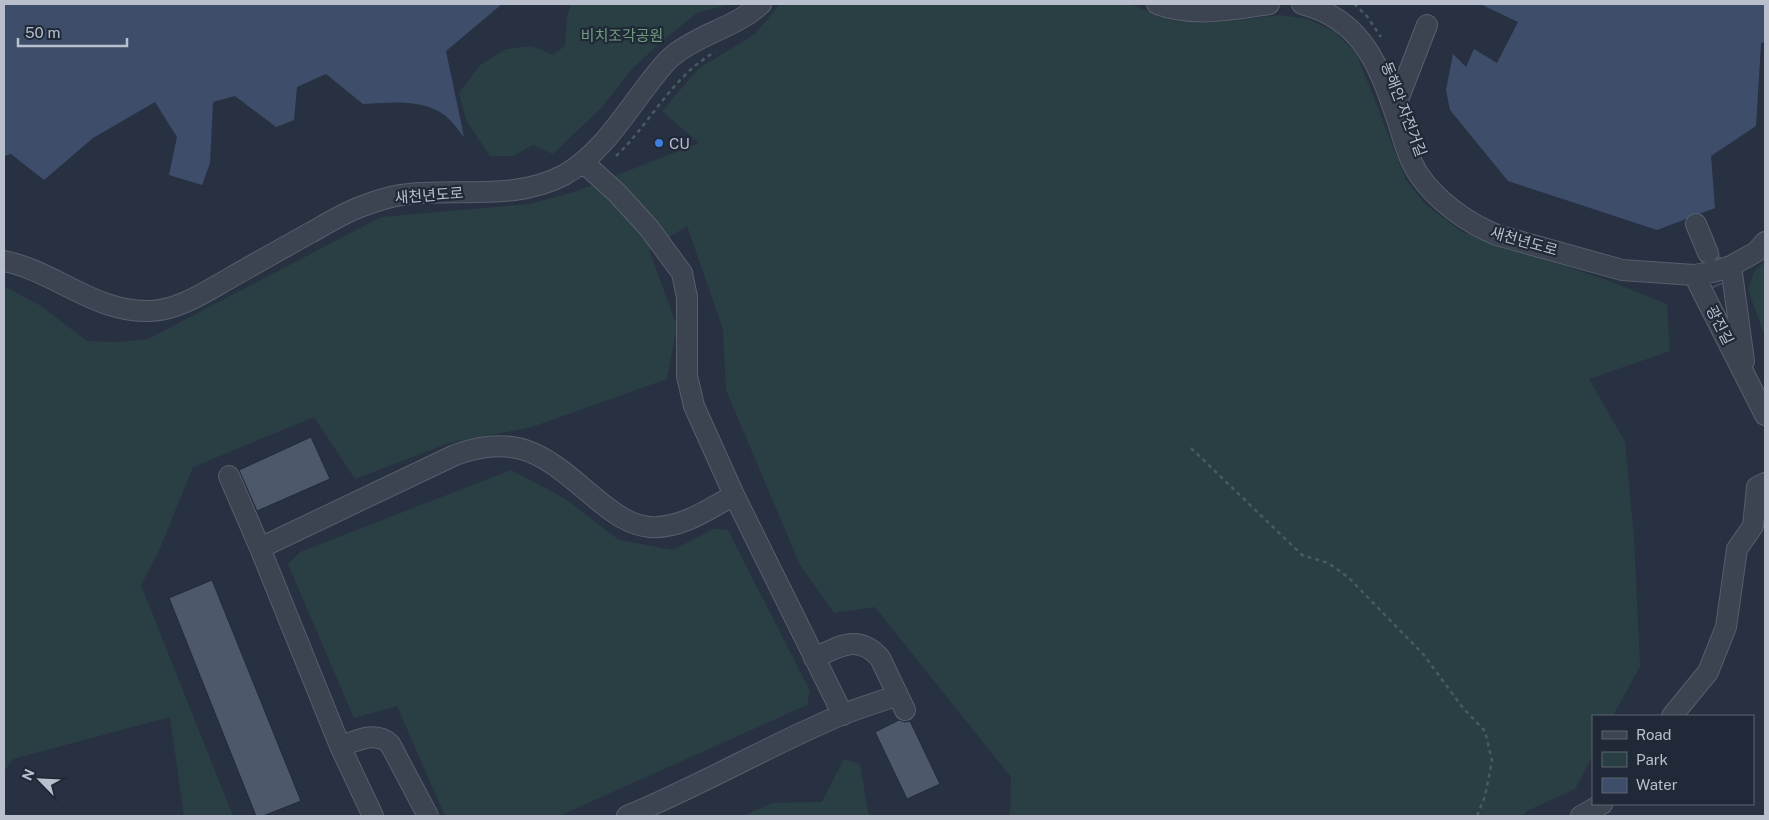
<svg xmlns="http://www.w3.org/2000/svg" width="1769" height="820" viewBox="0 0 1769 820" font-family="'Public Sans','Noto Sans KR',sans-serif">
  <rect width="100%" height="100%" fill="#283142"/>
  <path fill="#2a3f43" d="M 571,4 L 731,4 L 697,13 L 662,41 L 632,69 L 602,107 L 553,154 L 533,145 L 513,156 L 490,156 L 466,120 L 459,93 L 480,65 L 506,49 L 532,46 L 553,55 L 565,46 L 567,17 Z
    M 780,4 L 1130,4 L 1173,21 L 1207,23 L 1280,15 L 1307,19 L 1334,31 L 1357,55 L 1406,180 L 1425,204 L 1462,232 L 1607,280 L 1667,304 L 1670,351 L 1589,379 L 1625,442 L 1634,537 L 1640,666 L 1613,716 L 1593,716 L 1593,755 L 1575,789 L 1527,811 L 1522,816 L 1010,816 L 1011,777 L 875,607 L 834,613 L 800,565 L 726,390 L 723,329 L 687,226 L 649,250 L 677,326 L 667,379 L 532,427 L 449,443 L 355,479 L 314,417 L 193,467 L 158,553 L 141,585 L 233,816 L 184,816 L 170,717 L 13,759 L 4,772 L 4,286 L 41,306 L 87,341 L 118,342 L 148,339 L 381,217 L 529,204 L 574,192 L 699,143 L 662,111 L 698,69 L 755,34 Z
    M 1765,261 L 1765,337 L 1748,289 L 1754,272 Z
    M 511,470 L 564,498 L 619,540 L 673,550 L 713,529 L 728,530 L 810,691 L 807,705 L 559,816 L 445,816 L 397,706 L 354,718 L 288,564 L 300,552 Z
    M 844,759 L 860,764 L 868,812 L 871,816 L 743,816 L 772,803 L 822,802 Z"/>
  <path fill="#3e4e6a" d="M 4,4 L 502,4 L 446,51 L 464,137 C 458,130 451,119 443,114 C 419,98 389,103 363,104 L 326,74 L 297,87 L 294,120 L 276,127 L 235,96 L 213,102 L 210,163 L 202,185 L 169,175 L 177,137 L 155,102 L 93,138 L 44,180 L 11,154 L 4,156 Z
    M 1480,4 L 1765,4 L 1765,42 L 1761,43 L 1756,126 L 1711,156 L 1715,208 L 1657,230 L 1508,181 L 1450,110 L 1446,90 L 1453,54 L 1466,67 L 1474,49 L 1497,63 L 1518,22 Z"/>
  <path fill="#4e586b" stroke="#222b39" d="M 311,437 L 330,479 L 257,511 L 239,470 Z
    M 212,580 L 301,801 L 263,816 L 256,816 L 169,598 Z
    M 899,720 L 905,722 L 910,721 L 940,784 L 907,799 L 875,732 Z"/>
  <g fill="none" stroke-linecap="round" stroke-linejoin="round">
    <path stroke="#3e4657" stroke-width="20" stroke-dasharray="20 10" stroke-linecap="butt" d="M 1709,255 L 1721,285"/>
    <defs>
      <path id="minor" d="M 1157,4 C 1194,18 1232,9 1269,4
        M 1302,4 C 1365,20 1380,69 1399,125 C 1404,142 1409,160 1419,175 C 1437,201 1467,223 1497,235 L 1622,270 L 1694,275 L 1713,272 L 1731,266 L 1756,252 L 1765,242
        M 1394,110 L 1427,25
        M 583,162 L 617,193 L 649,228 L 682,273 L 687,297 L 687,376 L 694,406 L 734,495 L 843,715
        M 1696,224 L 1708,253
        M 4,261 C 54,271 93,311 146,311 C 176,312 205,292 230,278 C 256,263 283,248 310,233 C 326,224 342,214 360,207 C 373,202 387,197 401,195 C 455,187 513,202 564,175 C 600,155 624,115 649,83 C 657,73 665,61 675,54 C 702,33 736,27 761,4
        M 1731,266 L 1744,361
        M 1694,275 L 1765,415
        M 229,476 L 260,548 L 340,746 L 373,816
        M 260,548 L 455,455 C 524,430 550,461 600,502 C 615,514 630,525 650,527 C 681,529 709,509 734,495
        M 814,658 C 839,647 858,633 880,658 L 905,710
        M 1672,716 L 1708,672 L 1726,627 L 1737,549 L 1753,526 L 1757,487 L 1765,483
        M 340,746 C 357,741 376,730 390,744 L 428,816
        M 627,816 C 700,786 768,746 841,715 C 859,708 879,702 898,695
        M 1581,816 L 1602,804"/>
    </defs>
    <use href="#minor" stroke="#575f6c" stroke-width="22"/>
    <path stroke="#485b60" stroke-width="2.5" stroke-dasharray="4 4" stroke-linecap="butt" d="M 1354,4 L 1366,15 L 1381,37
      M 616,156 C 651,123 672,76 715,52
      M 1191,448 L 1302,555 L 1328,563 L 1348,577 L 1423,654 L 1463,708 L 1485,731 L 1492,761 L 1485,796 L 1477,816"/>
    <use href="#minor" stroke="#3c4452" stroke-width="20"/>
  </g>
  <circle fill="#3f7fe0" stroke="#202937" stroke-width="2" cx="659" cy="143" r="5"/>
  <g text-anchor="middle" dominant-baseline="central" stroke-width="4.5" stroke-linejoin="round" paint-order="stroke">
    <g font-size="15" fill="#719c7d" stroke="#202937">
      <text x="622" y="35">비치조각공원</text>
    </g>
    <g font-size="15" fill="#b9bfcc" stroke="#202937">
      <text transform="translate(1404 109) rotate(69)">동해안 자전거길</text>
      <text transform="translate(429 195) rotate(-4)">새천년도로</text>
      <text transform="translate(1524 241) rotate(16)">새천년도로</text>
      <text transform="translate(1720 325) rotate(63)">광진길</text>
    </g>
    <g font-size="15" fill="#b9bfcc" stroke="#202937" text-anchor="start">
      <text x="669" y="143">CU</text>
    </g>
  </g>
  <rect width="1769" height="820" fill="none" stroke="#b9bfcc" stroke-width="10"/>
  <rect x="1592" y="715" width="162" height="90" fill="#202937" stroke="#5d6573"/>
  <rect x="1602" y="731" width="25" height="8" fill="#3c4452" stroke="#5d6573"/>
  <text x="1636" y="740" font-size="15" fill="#b9bfcc">Road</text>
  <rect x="1602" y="752" width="25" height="15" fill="#2a3f43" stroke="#5d6573"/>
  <text x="1636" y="765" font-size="15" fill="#b9bfcc">Park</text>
  <rect x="1602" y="778" width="25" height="15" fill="#3e4e6a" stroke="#5d6573"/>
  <text x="1636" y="790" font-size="15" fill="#b9bfcc">Water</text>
  <g transform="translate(40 780) rotate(294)" stroke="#202937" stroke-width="4" paint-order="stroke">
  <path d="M0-4L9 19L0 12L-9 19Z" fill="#b9bfcc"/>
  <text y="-8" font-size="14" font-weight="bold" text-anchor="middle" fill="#b9bfcc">N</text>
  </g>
  <path d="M18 38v8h109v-8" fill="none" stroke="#b9bfcc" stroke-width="2.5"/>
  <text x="25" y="38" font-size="15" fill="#b9bfcc" stroke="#202937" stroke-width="4" paint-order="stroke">50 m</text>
</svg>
